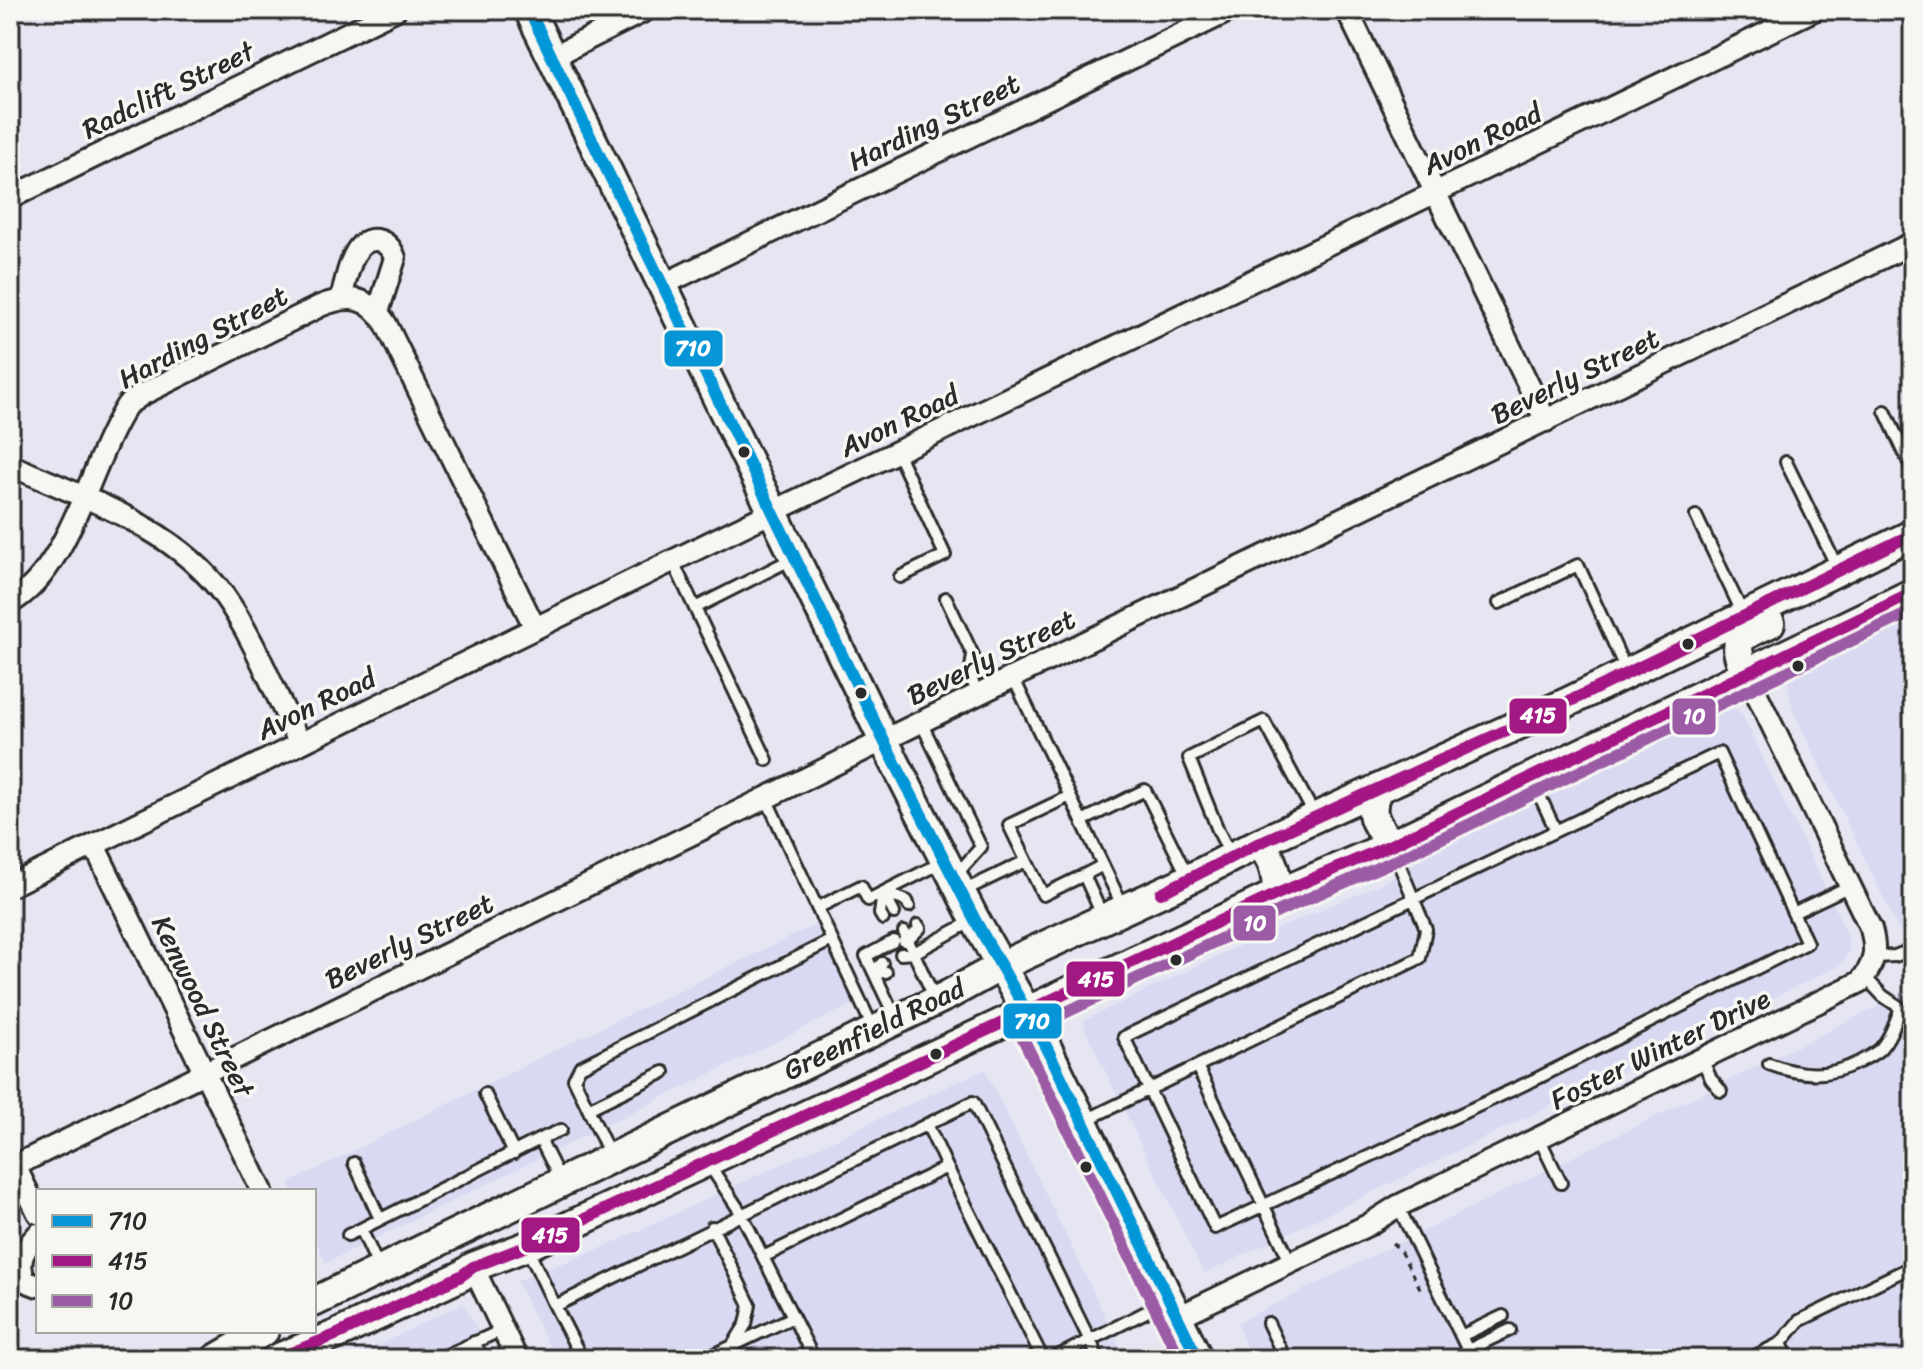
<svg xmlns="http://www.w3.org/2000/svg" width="1923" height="1369" viewBox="0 0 1923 1369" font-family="Sriracha,sans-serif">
  <rect width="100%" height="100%" fill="#e5e6f2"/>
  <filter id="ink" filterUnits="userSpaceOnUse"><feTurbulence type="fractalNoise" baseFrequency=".0125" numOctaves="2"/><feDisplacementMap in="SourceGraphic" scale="16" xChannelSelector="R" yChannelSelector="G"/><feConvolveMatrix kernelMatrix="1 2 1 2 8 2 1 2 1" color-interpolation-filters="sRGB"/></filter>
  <g filter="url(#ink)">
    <path fill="#d9daf2" d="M 1913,620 L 1913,959 L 1794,713 L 1788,687 L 1789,680 Z
      M 1730,709 L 1735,709 L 1742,714 L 1847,933 L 1850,949 L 1844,961 L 1837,967 L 1204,1274 L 1086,1032 L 1083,1021 L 1240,945 L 1380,884 L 1439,849 Z
      M 817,924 L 853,1004 L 326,1263 L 314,1237 L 314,1191 L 293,1191 L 289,1183 L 549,1053 Z
      M 1913,989 L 1913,1359 L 1250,1359 L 1237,1323 Z
      M 985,1069 L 1126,1359 L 555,1359 L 517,1281 L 602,1248 Z
      M 463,1303 L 493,1359 L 350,1359 Z"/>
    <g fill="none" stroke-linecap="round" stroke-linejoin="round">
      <defs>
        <path id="service" d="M 1885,411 L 1913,471
          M 897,452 L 945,555 L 900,577
          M 1786,462 L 1838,569
          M 1696,516 L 1743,614
          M 673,562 L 767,760
          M 946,598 L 973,655 L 970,675 L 978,695
          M 1499,603 L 1578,565 L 1626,670
          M 695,608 L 792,559
          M 1013,677 L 1123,907
          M 921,722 L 981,847 L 955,876
          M 1719,753 L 1807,943 L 1538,1078 L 1215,1228 L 1124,1037 Z
          M 1532,779 L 1556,831
          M 1070,796 L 1009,825 L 1043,895 L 1084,875
          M 766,798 L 873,1028
          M 1082,821 L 1145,790 L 1188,877
          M 1231,856 L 1218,830 L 1189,758 L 1264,721 L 1314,814
          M 963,891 L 1026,861
          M 884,894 L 894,913
          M 817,908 L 861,886 L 868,900 L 943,862
          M 1793,913 L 1850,886
          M 1103,917 L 1084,875 L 1103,865
          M 883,919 L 880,914 L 883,893 L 907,901 L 909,906
          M 904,932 L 935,999
          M 894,941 L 866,956 L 896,1019
          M 904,941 L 908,940 L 920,928 L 918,925
          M 901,954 L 914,953 L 974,920
          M 1875,957 L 1895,956 L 1913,949
          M 882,963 L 874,972 L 886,972
          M 1864,976 L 1883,996 L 1913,1016
          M 1702,1059 L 1711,1079 L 1721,1091
          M 1769,1064 C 1801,1076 1828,1078 1859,1062 C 1866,1058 1875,1054 1880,1049 C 1890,1038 1895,1023 1900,1010
          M 1197,1066 L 1291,1263
          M 485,1094 L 514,1153
          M 588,1109 L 664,1072
          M 1084,1121 L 1420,958 L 1426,929 L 1392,847
          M 1539,1138 L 1561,1183
          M 540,1139 L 561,1130
          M 610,1155 L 574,1079 L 580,1067 L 832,940
          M 354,1163 L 380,1219
          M 708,1163 L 741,1213 L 814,1359
          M 947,1167 L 1043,1359
          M 1398,1206 L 1472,1359
          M 712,1227 L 750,1305 L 746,1324 L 733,1345
          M 348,1235 L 361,1229
          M 528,1250 L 555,1306
          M 763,1257 L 947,1167 L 927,1124
          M 379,1268 L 361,1229 L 540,1139 L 560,1179
          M 1268,1323 L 1285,1359
          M 1461,1336 L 1503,1316
          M 474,1342 L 483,1359
          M 1781,1343 L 1788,1359
          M 1468,1350 L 1510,1330
          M 438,1359 L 502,1330
          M 582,1359 L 555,1306 L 973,1102 L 1099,1359
          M 705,1359 L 793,1317
          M 1052,1359 L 1168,1301
          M 1749,1359 L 1781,1343 L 1799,1321 L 1913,1266"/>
        <path id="minor" d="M 1347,10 L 1546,421
          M 552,57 L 646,10
          M 10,198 L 395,10
          M 662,285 L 1231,10
          M 341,299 C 346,282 351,237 377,240 C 387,242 392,249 395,258 L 378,312
          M 10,465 C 86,499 175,527 225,597 C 256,641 275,695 300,743
          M 10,603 C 70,570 90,462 127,405 L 143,394 L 320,306 C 350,294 368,296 386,324 L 535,628
          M 94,845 L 262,1191
          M 10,886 L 772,512 L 1814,10
          M 15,1166 L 38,1213
          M 10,1168 L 1013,677 L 1913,243
          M 38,1234 C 24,1249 16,1261 25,1281 L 38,1286
          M 473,1267 L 517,1359
          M 1178,1317 L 1368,1225 L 1398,1206 L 1860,982 C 1875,964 1877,951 1871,929 L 1747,674"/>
        <path id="secondary" d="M 529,10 L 884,741 L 975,920 L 1045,1044 L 1198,1359
          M 1747,674 C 1729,639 1739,637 1770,623
          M 1377,791 C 1366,814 1377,826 1391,845
          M 1259,843 C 1273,859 1277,873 1277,894
          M 314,1302 L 948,995 L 1001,966 L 1179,884 L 1259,843 L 1566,703 L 1913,534
          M 216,1359 L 264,1331
          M 276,1359 L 338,1334 L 461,1276 L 473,1267 L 527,1246 L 1277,894 L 1391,845 L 1913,593"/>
      </defs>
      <use href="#service" stroke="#2b2b2b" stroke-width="16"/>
      <use href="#minor" stroke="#2b2b2b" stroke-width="26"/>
      <use href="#secondary" stroke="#2b2b2b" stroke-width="34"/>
      <path stroke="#2b2b2b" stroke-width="3" stroke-dasharray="6 6" stroke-linecap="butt" d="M 1392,1243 L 1399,1249 L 1421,1290"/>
      <use href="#service" stroke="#f6f6f2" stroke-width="10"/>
      <use href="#minor" stroke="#f6f6f2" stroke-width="20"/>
      <use href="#secondary" stroke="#f6f6f2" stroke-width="28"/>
      <defs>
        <path id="bus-1" d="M 529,10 L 884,741 L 975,920 L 1045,1044 L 1198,1359"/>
        <path id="bus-2" d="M 1161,893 L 1259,843 L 1566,703 L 1913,534
          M 276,1359 L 338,1334 L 461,1276 L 473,1267 L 527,1246 L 1277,894 L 1391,845 L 1913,593"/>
        <path id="bus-3" d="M 1014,1020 L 1180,1359
          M 1035,1027 L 1284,909 L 1398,859 L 1913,611"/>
      </defs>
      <use href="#bus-1" stroke="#f6f6f2" stroke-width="18"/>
      <use href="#bus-2" stroke="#f6f6f2" stroke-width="18"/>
      <use href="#bus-3" stroke="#f6f6f2" stroke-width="18"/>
      <use href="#bus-1" stroke="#0696d7" stroke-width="12"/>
      <use href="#bus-2" stroke="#a31984" stroke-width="12"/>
      <use href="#bus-3" stroke="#9b5ba5" stroke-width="12"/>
    </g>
  </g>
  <g fill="#2b2b2b" stroke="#f6f6f2" stroke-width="3">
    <circle cx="744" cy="452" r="7"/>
    <circle cx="1688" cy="644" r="7"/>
    <circle cx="1798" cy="666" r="7"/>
    <circle cx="861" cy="693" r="7"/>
    <circle cx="1176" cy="960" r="7"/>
    <circle cx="936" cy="1054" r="7"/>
    <circle cx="1086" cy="1167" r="7"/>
  </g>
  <g text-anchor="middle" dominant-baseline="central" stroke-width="7" stroke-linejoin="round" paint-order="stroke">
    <g font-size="28" fill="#2b2b2b" stroke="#f6f6f2">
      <text transform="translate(168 90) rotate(-26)">Radclift Street</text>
      <text transform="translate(934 122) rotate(-26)">Harding Street</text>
      <text transform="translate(1482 139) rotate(-26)">Avon Road</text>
      <text transform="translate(203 337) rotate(-28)">Harding Street</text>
      <text transform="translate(1575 376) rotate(-26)">Beverly Street</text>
      <text transform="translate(899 421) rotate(-26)">Avon Road</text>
      <text transform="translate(991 657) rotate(-26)">Beverly Street</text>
      <text transform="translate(316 704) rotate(-26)">Avon Road</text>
      <text transform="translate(409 941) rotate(-26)">Beverly Street</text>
      <text transform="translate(203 1006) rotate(64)">Kenwood Street</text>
      <text transform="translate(874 1029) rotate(-26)">Greenfield Road</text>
      <text transform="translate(1660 1049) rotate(-26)">Foster Winter Drive</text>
    </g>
  </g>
  <g stroke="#f6f6f2" stroke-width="3">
    <rect x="663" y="329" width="61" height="39" rx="8" fill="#0696d7"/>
    <rect x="1508" y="697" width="60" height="38" rx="8" fill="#a31984"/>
    <rect x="1671" y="697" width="46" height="39" rx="8" fill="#9b5ba5"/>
    <rect x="1232" y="904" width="45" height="38" rx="8" fill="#9b5ba5"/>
    <rect x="1065" y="960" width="61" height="38" rx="8" fill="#a31984"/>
    <rect x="1002" y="1002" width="61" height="38" rx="8" fill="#0696d7"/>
    <rect x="520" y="1216" width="61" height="38" rx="8" fill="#a31984"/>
  </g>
  <g font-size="22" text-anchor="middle" font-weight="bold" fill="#fff">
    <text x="693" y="356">710</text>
    <text x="1538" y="723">415</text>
    <text x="1694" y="724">10</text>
    <text x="1255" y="931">10</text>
    <text x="1096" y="987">415</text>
    <text x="1032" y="1029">710</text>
    <text x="550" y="1243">415</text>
  </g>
  <rect width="1923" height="1369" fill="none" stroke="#f6f6f2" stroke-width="40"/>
  <rect x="20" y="20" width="1883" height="1329" fill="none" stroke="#2b2b2b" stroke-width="3" filter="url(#ink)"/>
  <rect x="36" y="1189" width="280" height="144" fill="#f6f6f2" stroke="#a5a5a2" stroke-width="2"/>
  <rect x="52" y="1215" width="40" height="12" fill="#0696d7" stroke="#a5a5a2" stroke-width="2"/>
  <text x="108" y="1229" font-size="24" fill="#2b2b2b">710</text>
  <rect x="52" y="1255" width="40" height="12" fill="#a31984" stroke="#a5a5a2" stroke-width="2"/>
  <text x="108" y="1269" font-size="24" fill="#2b2b2b">415</text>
  <rect x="52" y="1295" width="40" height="12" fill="#9b5ba5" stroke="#a5a5a2" stroke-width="2"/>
  <text x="108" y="1309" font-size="24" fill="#2b2b2b">10</text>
</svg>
